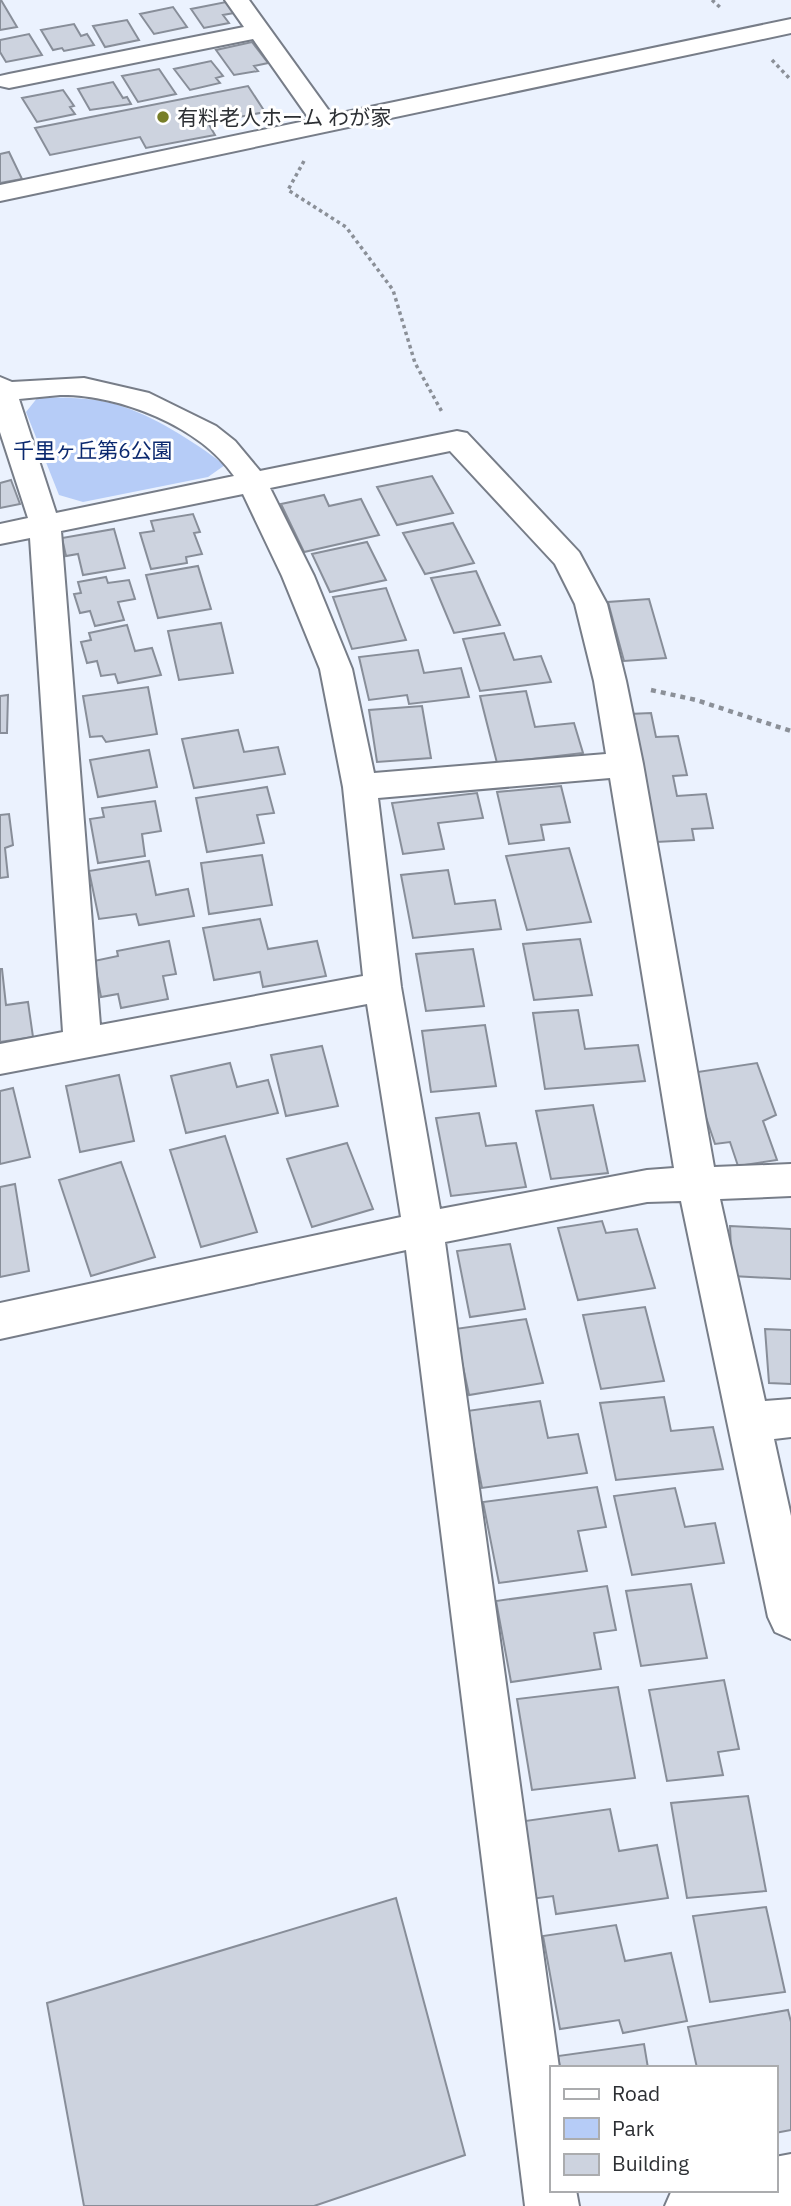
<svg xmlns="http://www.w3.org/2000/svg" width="791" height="2206" viewBox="0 0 791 2206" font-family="'IBM Plex Sans','Noto Sans JP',sans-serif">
  <rect width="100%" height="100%" fill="#ebf2fe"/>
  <path fill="#b6ccf7" d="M 38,397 C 63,398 90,397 115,404 C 155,416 191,440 225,465 L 208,477 L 83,502 L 59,495 L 26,412 Z"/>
  <path fill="#cdd3df" stroke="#888e99" stroke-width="2" d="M 0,0 L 1,0 L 17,27 L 0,30 Z
    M 226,2 L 234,13 L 223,15 L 229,23 L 204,28 L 191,9 Z
    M 173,7 L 187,27 L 154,34 L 140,14 Z
    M 127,20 L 139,40 L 105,47 L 93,26 Z
    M 74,24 L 81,36 L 87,34 L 94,45 L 64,51 L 62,48 L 53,50 L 41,30 Z
    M 29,34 L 42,55 L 6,62 L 0,52 L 0,40 Z
    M 252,42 L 268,63 L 254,66 L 258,71 L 234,75 L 216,50 Z
    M 211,61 L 223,76 L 216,78 L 220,83 L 190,90 L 174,69 Z
    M 159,69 L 176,94 L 138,102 L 122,76 Z
    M 113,82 L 123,98 L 127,97 L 131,104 L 90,110 L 78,89 Z
    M 248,86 L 265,112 L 208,123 L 215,135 L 146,148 L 140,137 L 50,155 L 35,128 Z
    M 63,90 L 74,106 L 70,107 L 75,114 L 37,122 L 22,98 Z
    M 9,152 L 22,179 L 0,183 L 0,154 Z
    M 432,476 L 453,513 L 397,525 L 377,487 Z
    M 11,480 L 20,504 L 0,508 L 0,483 Z
    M 324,495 L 329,506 L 361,499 L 379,535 L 304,552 L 281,504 Z
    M 193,514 L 200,532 L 194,533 L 202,554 L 186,557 L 187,563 L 151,569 L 140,533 L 154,531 L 151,521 Z
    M 453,523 L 474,563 L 425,574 L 403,533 Z
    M 114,529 L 125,568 L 83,575 L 78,554 L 66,556 L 62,538 Z
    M 367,542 L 386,580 L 330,592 L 312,554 Z
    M 198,566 L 211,609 L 158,618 L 146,575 Z
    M 476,571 L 500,625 L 454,633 L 431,578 Z
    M 106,577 L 108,583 L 129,580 L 135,599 L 118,602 L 124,620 L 95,626 L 90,611 L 80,613 L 74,594 L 81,593 L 78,582 Z
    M 386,588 L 406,640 L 352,649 L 333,597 Z
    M 649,599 L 666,658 L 624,661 L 608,602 Z
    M 221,623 L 233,673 L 179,680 L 168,631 Z
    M 127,625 L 135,651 L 152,648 L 161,675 L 118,683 L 115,674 L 101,676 L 97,661 L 87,663 L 81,642 L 91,640 L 89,633 Z
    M 504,633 L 514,660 L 541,656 L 551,682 L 480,691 L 463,639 Z
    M 418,650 L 424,673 L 461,668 L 469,697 L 409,704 L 407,695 L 369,700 L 359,657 Z
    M 148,687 L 157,734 L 106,742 L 102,736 L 90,737 L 83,696 Z
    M 526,691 L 535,727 L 574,723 L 583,753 L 497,763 L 480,696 Z
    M 8,695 L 7,733 L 0,733 L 0,696 Z
    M 422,706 L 431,758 L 377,762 L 369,710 Z
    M 651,713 L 656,737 L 678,736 L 687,775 L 673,776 L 677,796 L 706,794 L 713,828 L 692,829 L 694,840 L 656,842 L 629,714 Z
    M 238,730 L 244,752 L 278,747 L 285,774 L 194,788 L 182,739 Z
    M 149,750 L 157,787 L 98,797 L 90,760 Z
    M 561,786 L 570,822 L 541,825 L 544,840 L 509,844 L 497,792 Z
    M 267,787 L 274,813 L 257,815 L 264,843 L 207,852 L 196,798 Z
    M 477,793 L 483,818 L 438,823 L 444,849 L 403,854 L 392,803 Z
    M 155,801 L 161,831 L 142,834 L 145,856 L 98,863 L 90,819 L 104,817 L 102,808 Z
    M 9,814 L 13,845 L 5,848 L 8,877 L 0,878 L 0,815 Z
    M 569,848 L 591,922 L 527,930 L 506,856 Z
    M 262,855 L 272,905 L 209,914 L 201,863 Z
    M 149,861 L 156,895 L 188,889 L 194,916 L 139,925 L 136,914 L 99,919 L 89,871 Z
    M 448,870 L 455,904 L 495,900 L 501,929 L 413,938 L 401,875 Z
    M 260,919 L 268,949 L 317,941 L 326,976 L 263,987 L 260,972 L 214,980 L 203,928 Z
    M 580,939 L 592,995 L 534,1000 L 523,944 Z
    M 169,941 L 176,974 L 163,976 L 168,999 L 121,1008 L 118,994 L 101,997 L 94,961 L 118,956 L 117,951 Z
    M 473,949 L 484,1006 L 426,1011 L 416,954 Z
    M 0,969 L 2,969 L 6,1005 L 28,1002 L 33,1037 L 0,1042 Z
    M 578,1010 L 585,1049 L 638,1045 L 645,1081 L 545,1089 L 533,1013 Z
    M 485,1025 L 496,1086 L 431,1092 L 422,1031 Z
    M 322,1046 L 338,1106 L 286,1116 L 271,1055 Z
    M 230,1063 L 237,1087 L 268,1080 L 278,1113 L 186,1133 L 171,1076 Z
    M 757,1063 L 776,1115 L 763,1121 L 777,1160 L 738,1166 L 730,1142 L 715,1144 L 691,1073 Z
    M 119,1075 L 134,1141 L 80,1152 L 66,1086 Z
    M 13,1088 L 30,1157 L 0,1164 L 0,1091 Z
    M 593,1105 L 608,1173 L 551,1179 L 536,1111 Z
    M 479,1113 L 486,1146 L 516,1143 L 526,1187 L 451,1196 L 436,1118 Z
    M 225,1136 L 257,1232 L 201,1247 L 170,1150 Z
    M 347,1143 L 373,1209 L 312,1227 L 287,1159 Z
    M 121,1162 L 155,1257 L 91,1276 L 59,1180 Z
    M 15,1184 L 29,1271 L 0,1277 L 0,1187 Z
    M 602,1221 L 606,1233 L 637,1229 L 655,1288 L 578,1300 L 558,1228 Z
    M 730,1226 L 791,1229 L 791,1279 L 732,1276 Z
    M 510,1244 L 525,1309 L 470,1317 L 457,1251 Z
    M 645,1307 L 664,1381 L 601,1389 L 583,1315 Z
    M 526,1319 L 543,1383 L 469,1395 L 455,1329 Z
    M 765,1329 L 791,1330 L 791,1384 L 769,1383 Z
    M 664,1397 L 671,1431 L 713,1427 L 723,1469 L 616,1480 L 600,1403 Z
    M 540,1401 L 548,1438 L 578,1434 L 587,1473 L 482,1488 L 467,1411 Z
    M 597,1487 L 606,1527 L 578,1531 L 587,1571 L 499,1583 L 483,1502 Z
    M 675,1488 L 685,1527 L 715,1523 L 724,1563 L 632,1575 L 614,1496 Z
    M 691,1584 L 707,1658 L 641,1666 L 626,1591 Z
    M 607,1586 L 616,1630 L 594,1633 L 601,1669 L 511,1682 L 496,1601 Z
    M 724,1680 L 739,1749 L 718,1752 L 723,1775 L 667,1781 L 649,1690 Z
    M 618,1687 L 635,1778 L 532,1790 L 517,1699 Z
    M 748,1796 L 766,1891 L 687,1898 L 671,1803 Z
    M 610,1809 L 619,1851 L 657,1845 L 668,1898 L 556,1914 L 553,1896 L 531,1899 L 518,1822 Z
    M 396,1898 L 465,2155 L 314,2206 L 84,2206 L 47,2003 Z
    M 766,1907 L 785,1992 L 710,2002 L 693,1916 Z
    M 616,1925 L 625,1961 L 671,1953 L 687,2021 L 623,2033 L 619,2020 L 560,2029 L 543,1936 Z
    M 788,2010 L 791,2022 L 791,2130 L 775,2133 L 775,2068 L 697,2068 L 688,2027 Z
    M 644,2044 L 648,2068 L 560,2068 L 558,2056 Z"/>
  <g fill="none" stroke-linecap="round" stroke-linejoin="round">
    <defs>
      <path id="minor" d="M 225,0 L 249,0 L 332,115 L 791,19 L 791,33 L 0,201 L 0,185 L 310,120 L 253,39 L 9,88 L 0,86 L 0,76 L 9,74 L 244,27 Z
        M 0,377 L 12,382 L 84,378 L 149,393 L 216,426 L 235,441 L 260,471 L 457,431 L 467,433 L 579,552 L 607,604 L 626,681 L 643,764 L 714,1167 L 791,1164 L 791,1196 L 720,1199 L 765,1401 L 791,1399 L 791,1437 L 774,1439 L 791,1516 L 791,1639 L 775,1632 L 768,1617 L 681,1201 L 647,1202 L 445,1242 L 559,2068 L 551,2068 L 551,2190 L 576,2190 L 579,2206 L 525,2206 L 406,1250 L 0,1339 L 0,1303 L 401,1217 L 367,1004 L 0,1074 L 0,1044 L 63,1032 L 30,538 L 0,544 L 0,524 L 28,518 L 0,432 ZM 60,395 C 118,394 200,426 234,476 L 56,513 L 19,399 ZM 450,451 L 555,564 L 575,604 L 594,681 L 606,754 L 374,773 L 352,669 L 314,576 L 270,488 ZM 243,494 L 282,576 L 320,669 L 343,787 L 363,976 L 100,1025 L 61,531 ZM 610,778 L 674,1168 L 647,1170 L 440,1209 L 401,987 L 378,798 Z
        M 791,2154 L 791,2206 L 665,2206 L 672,2190 L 775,2190 L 775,2157 Z"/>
    </defs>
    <use href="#minor" stroke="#777d88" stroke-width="4"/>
    <path stroke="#8b9098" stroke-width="3.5" stroke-dasharray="3.5 3.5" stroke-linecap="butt" d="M 712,0 L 722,9
      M 772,60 L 791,80
      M 304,161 L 288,190 L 346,227 L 393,290 L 415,363 L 442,412"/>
    <path stroke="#8b9098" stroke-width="4.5" stroke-dasharray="5 5" stroke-linecap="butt" d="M 651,690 L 696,700 L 791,731"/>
    <use href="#minor" fill="#fff" fill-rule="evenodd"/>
  </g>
  <circle fill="#777e28" stroke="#fff" stroke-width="2.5" cx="163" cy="117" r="7"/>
  <g text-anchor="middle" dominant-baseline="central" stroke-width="6" stroke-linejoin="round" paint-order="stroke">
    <g font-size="21" fill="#2d3034" stroke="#fff" text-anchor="start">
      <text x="177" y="117">有料老人ホーム わが家</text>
    </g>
    <g font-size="21" fill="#0b296f" stroke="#fff">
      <text x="93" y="450">千里ヶ丘第6公園</text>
    </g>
  </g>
  <rect x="550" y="2066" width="228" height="126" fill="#ffffff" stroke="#abacae" stroke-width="2"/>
  <rect x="564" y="2089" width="35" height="10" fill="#ffffff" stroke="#abacae" stroke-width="2"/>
  <text x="612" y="2101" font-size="21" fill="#2d3034">Road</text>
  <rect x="564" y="2118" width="35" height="21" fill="#b6ccf7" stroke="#abacae" stroke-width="2"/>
  <text x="612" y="2136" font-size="21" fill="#2d3034">Park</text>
  <rect x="564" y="2154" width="35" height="21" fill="#cdd3df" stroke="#abacae" stroke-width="2"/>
  <text x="612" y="2171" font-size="21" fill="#2d3034">Building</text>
</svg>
